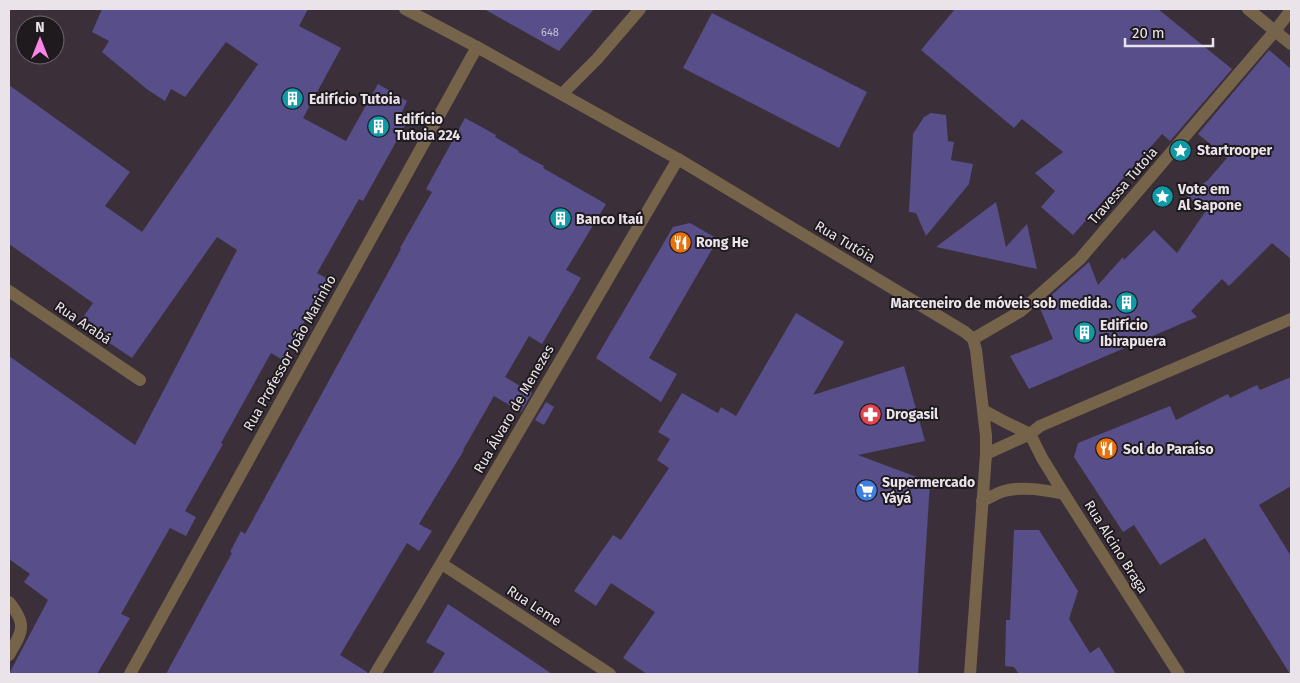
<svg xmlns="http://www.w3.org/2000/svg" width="1300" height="683" viewBox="0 0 1300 683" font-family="'Fira Sans',sans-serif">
  <rect width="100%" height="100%" fill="#3b303a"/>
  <path fill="#574e8a" d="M 102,9 L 308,9 L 299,26 L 341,48 L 303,118 L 346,141 L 378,84 L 407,101 L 402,112 L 410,117 L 363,201 L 359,199 L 317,273 L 328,279 L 283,360 L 271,353 L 221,443 L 223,444 L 185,511 L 196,517 L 186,536 L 170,528 L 121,614 L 130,618 L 97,674 L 9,674 L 48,600 L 24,582 L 30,574 L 9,559 L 9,356 L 135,445 L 237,250 L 217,237 L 132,358 L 79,323 L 93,303 L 9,244 L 9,85 L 130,172 L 105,206 L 142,232 L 258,64 L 226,42 L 185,97 L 171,89 L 165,101 L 148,90 L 102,52 L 109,41 L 92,32 Z
    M 484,9 L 594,9 L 559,51 Z
    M 955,9 L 1158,9 L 1232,69 L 1170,141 L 1162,134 L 1073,235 L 1041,207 L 1055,191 L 1035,173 L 1063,152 L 1022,119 L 1014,128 L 921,50 Z
    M 712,13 L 867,92 L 839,148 L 683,68 Z
    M 1269,50 L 1291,69 L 1291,259 L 1272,243 L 1229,286 L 1222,279 L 1191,311 L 1197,317 L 1029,389 L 1010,356 L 1053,339 L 1039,306 L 1089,262 L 1098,285 L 1123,257 L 1124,260 L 1154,230 L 1177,253 L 1205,212 L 1187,196 L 1208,180 L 1227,158 L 1198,134 Z
    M 931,113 L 946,115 L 948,141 L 954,142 L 951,160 L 973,164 L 969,184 L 926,236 L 916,213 L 909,212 L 913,134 L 924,117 Z
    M 465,118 L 496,135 L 495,137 L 519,151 L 518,152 L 544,166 L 543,168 L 606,204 L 566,270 L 581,278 L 542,344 L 529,336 L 505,377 L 532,393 L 521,412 L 494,396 L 463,450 L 464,450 L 419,524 L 432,531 L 419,551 L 407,543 L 340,655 L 367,672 L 367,674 L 166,674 L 232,553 L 230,552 L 241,531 L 245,534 L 401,249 L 400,248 L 432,192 L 426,189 Z
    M 996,202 L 1006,247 L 1027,224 L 1037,269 L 936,247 Z
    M 690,223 L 718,239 L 649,358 L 677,374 L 661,402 L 596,358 L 673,227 Z
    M 796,313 L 844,342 L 813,395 L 904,366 L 925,441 L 858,455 L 930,482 L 918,674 L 647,674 L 623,658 L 655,612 L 611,583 L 596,606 L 574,591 L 613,535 L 621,540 L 669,468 L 657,460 L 670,439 L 658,432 L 682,393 L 718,413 L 721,407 L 736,416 Z
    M 1291,377 L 1291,486 L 1259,505 L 1291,556 L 1291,674 L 1290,674 L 1205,538 L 1160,565 L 1134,525 L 1123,532 L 1074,457 L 1078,443 L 1170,406 L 1176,420 L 1228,394 L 1230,398 L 1257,385 L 1260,390 Z
    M 546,402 L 554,407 L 544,425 L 535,420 Z
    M 1014,530 L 1039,530 L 1078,591 L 1069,619 L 1090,653 L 1099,647 L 1116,674 L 1019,674 L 1014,667 L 1005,666 L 1006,620 L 1010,620 Z
    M 448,604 L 503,641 L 552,674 L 432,674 L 445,653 L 426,642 Z"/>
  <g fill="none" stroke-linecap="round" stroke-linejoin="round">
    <path stroke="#75634a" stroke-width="12" d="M 9,602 C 28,625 22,632 9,655"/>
    <path stroke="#75634a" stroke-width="12" d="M 1248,9 L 1291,44
      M 562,94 L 597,59 L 640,9
      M 9,291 L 140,380
      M 973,339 L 1021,311 L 1080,259 L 1275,31 L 1291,10
      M 1030,434 L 1042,458 L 1064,494 L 1179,674
      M 986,454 L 1030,434 L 1040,426 L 1291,319
      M 442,564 L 610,674
      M 130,674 L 477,47
      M 375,674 C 478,504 577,331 678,159"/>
    <path stroke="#75634a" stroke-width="12" d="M 405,9 L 477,47 L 678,159 L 965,332 L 973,339 L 976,350 L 986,436 L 986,454 L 970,674
      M 983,410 L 1005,422 L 1030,434
      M 982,501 C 989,498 997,493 1004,491 C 1024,486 1045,490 1064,494"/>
  </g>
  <defs>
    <symbol id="building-disc" viewBox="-11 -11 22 22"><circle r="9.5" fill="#0f9aa8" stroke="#1f1a1e"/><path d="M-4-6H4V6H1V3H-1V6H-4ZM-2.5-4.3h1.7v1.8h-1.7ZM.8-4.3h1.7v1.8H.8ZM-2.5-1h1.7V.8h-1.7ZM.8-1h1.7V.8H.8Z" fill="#fff"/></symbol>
    <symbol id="sight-disc" viewBox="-11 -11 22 22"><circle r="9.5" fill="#0f9aa8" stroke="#1f1a1e"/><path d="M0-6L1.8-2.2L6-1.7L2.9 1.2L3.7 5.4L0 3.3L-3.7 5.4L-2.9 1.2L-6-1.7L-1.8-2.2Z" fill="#fff"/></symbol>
    <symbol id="restaurant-disc" viewBox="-11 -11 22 22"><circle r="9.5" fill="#e8710a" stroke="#1f1a1e"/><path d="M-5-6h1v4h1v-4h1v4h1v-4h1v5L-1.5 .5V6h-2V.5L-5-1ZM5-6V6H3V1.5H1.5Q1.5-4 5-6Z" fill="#fff"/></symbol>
    <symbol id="pharmacy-disc" viewBox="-11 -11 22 22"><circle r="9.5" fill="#e0444e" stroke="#1f1a1e"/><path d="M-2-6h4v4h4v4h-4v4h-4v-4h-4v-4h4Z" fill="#fff"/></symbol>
    <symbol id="supermarket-disc" viewBox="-11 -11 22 22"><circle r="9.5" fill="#3f7fe0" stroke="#1f1a1e"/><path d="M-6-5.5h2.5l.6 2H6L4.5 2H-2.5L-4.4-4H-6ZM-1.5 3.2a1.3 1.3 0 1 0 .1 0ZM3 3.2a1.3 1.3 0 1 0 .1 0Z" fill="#fff"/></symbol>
  </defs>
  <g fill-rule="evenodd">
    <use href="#building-disc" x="280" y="86" width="25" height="25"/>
    <use href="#building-disc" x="366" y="114" width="25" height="25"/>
    <use href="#sight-disc" x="1168" y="138" width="25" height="25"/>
    <use href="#sight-disc" x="1150" y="184" width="25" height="25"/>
    <use href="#building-disc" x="548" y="206" width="25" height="25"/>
    <use href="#restaurant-disc" x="668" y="230" width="25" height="25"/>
    <use href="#building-disc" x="1114" y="290" width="25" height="25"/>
    <use href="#building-disc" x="1072" y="320" width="25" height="25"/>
    <use href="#pharmacy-disc" x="858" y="402" width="25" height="25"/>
    <use href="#restaurant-disc" x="1094" y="436" width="25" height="25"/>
    <use href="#supermarket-disc" x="854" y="478" width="25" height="25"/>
  </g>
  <g text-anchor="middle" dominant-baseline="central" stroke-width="4" stroke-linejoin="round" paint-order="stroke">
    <g font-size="11" fill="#c5bed2">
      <text x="550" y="32">648</text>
    </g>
    <g font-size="14" font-weight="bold" fill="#eae3ea" stroke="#1f1a1e" text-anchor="start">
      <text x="309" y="99">Edifício Tutoia</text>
      <text x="395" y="119">Edifício<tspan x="395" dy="16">Tutoia 224</tspan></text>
      <text x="1197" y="150">Startrooper</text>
      <text x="1178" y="189">Vote em<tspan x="1178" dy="16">Al Sapone</tspan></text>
      <text x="576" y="219">Banco Itaú</text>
      <text x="696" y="242">Rong He</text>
      <text x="1111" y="303" text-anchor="end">Marceneiro de móveis sob medida.</text>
      <text x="1100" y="325">Edifício<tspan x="1100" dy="16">Ibirapuera</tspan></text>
      <text x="886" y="414">Drogasil</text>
      <text x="1123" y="449">Sol do Paraíso</text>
      <text x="882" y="482">Supermercado<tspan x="882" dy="16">Yáyá</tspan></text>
    </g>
    <g font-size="14" fill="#eae3ea" stroke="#1f1a1e">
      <text transform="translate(1123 186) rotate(-49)">Travessa Tutoia</text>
      <text transform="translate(845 242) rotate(31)">Rua Tutóia</text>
      <text transform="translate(83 323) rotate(34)">Rua Arabá</text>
      <text transform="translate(290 353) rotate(-61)">Rua Professor João Marinho</text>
      <text transform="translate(514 409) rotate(-60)">Rua Álvaro de Menezes</text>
      <text transform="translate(1116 547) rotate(58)">Rua Alcino Braga</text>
      <text transform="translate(534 606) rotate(33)">Rua Leme</text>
    </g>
  </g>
  <rect width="1300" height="683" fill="none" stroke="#eae3ea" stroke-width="20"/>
  <g transform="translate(40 40)"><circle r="24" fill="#1f1a1e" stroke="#706a70"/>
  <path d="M0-4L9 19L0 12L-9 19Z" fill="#fa87e6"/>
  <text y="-8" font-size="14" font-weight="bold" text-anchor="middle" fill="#eae3ea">N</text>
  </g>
  <path d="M1125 38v8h88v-8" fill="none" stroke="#eae3ea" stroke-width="2.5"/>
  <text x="1132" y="38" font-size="15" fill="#eae3ea" stroke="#1f1a1e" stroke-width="4" paint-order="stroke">20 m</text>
</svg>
